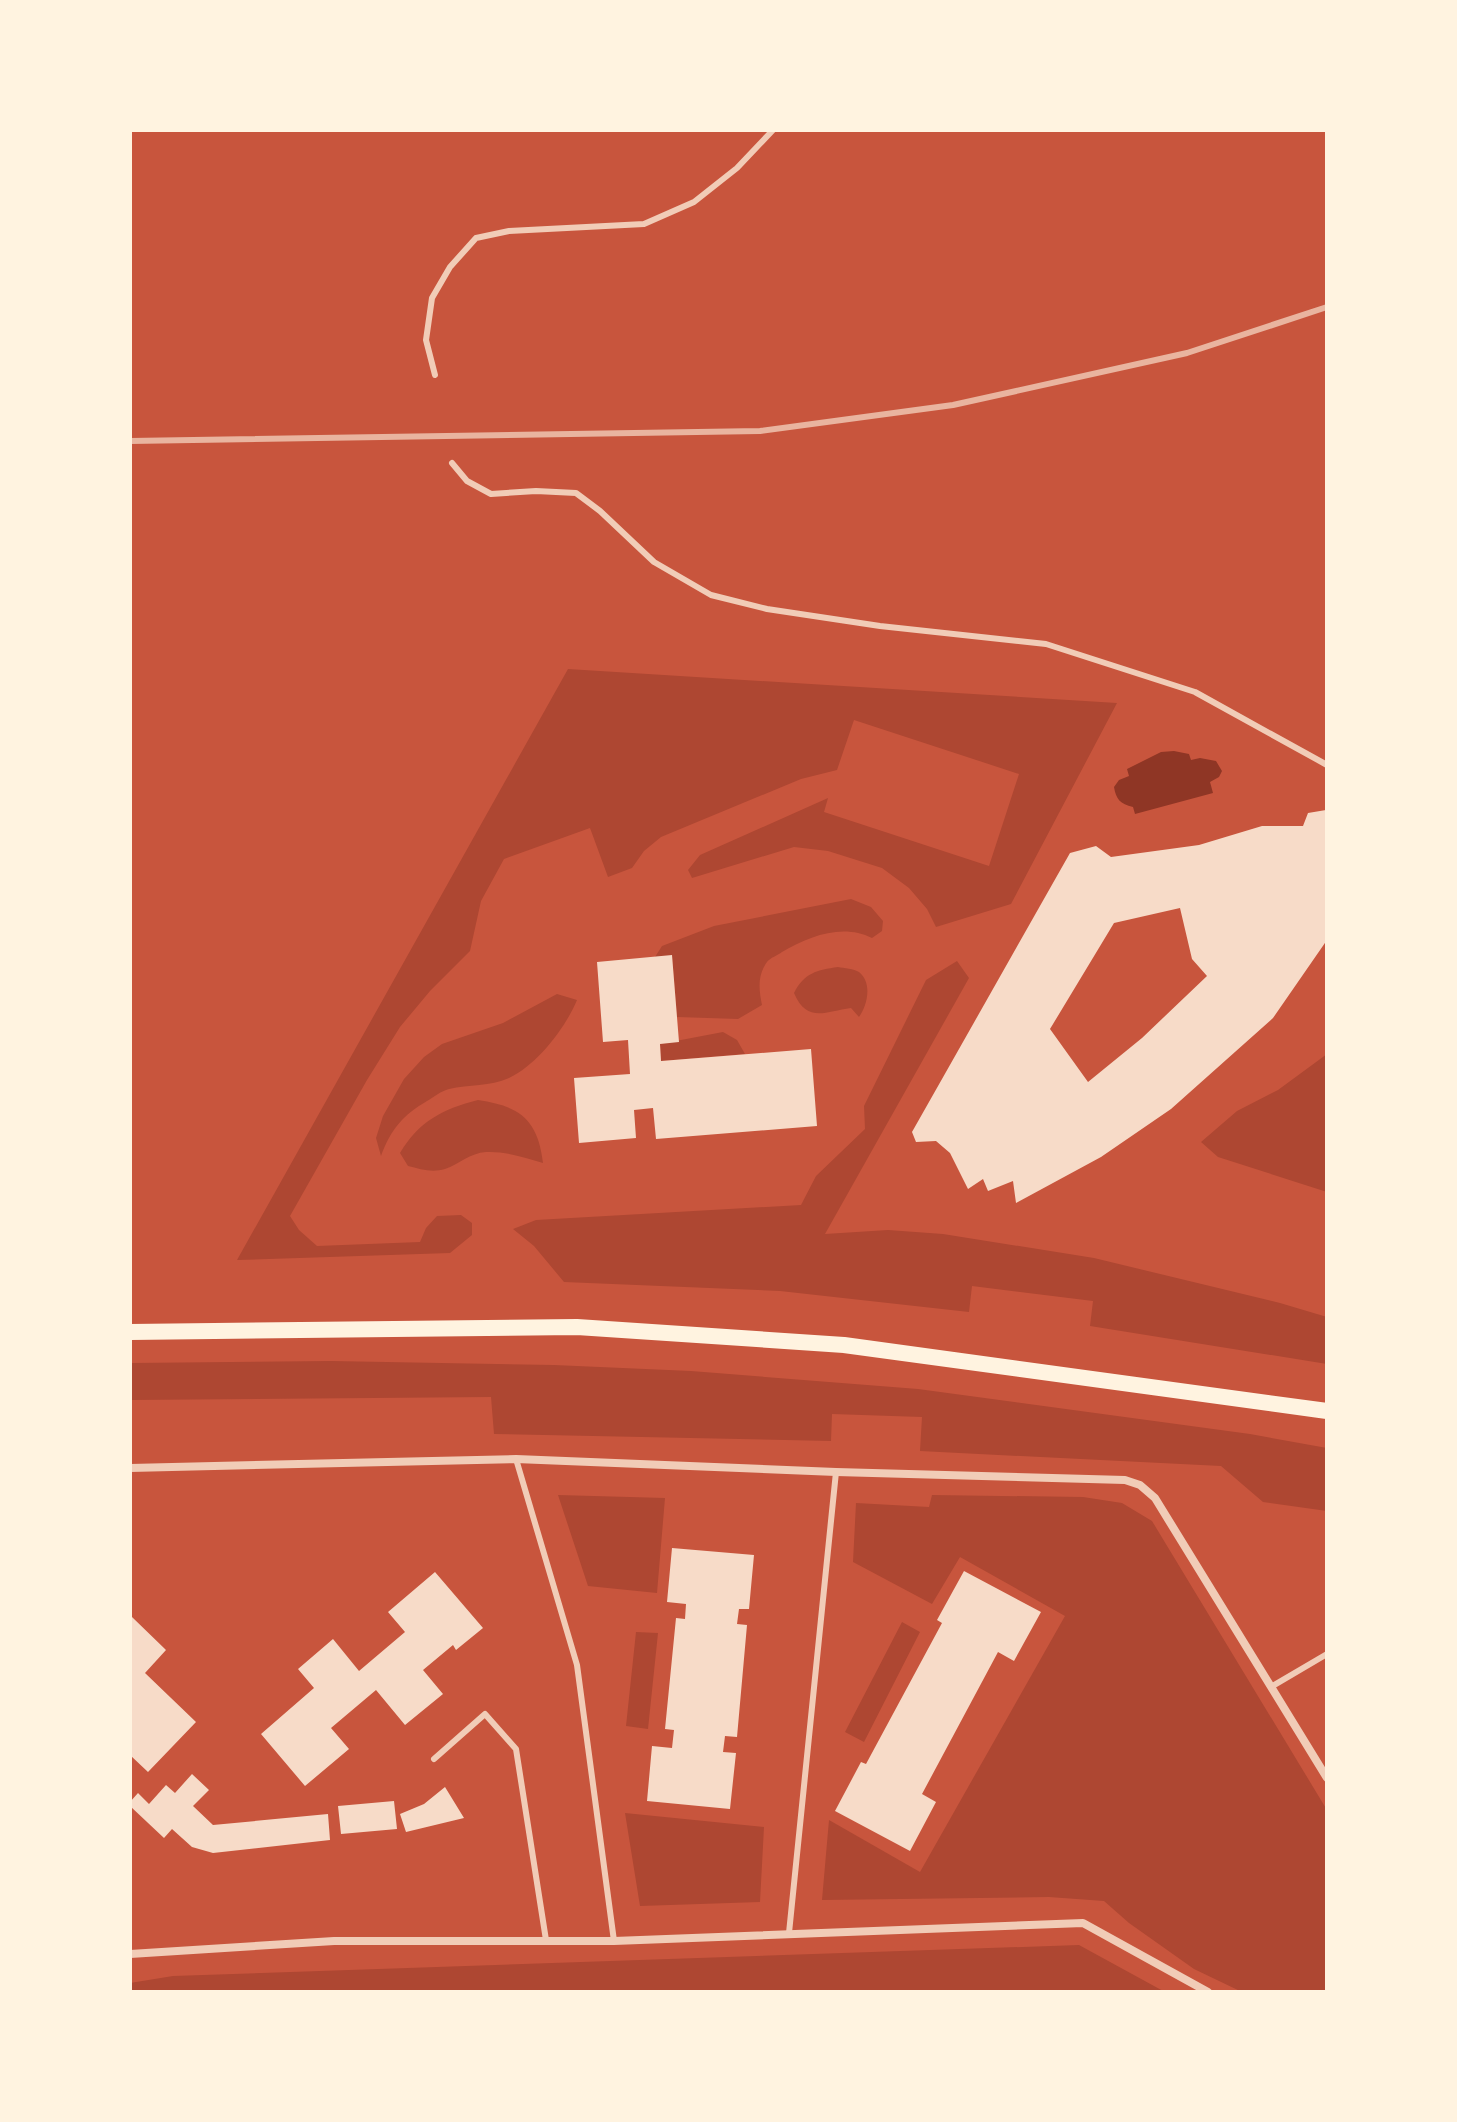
<svg xmlns="http://www.w3.org/2000/svg" width="1457" height="2122" viewBox="0 0 1457 2122" font-family="Roboto,sans-serif">
  <rect width="100%" height="100%" fill="#c8553d"/>
  <path fill="#ae4732" d="M 568,669 L 1117,703 L 1011,904 L 936,927 L 927,909 L 909,888 L 882,868 L 828,851 L 794,847 L 692,878 L 688,870 L 700,855 L 828,798 L 824,812 L 989,866 L 1019,774 L 854,720 L 837,770 L 801,779 L 661,837 L 644,851 L 632,868 L 608,877 L 590,828 L 504,859 L 481,901 L 470,951 L 430,991 L 400,1027 L 367,1080 L 290,1216 L 299,1230 L 317,1246 L 420,1242 L 426,1228 L 437,1216 L 461,1215 L 472,1223 L 472,1235 L 450,1253 L 237,1260 Z
    M 851,899 L 871,907 L 883,921 L 882,931 L 872,938 C 843,923 809,936 782,952 C 778,955 770,958 767,962 C 757,976 759,990 762,1005 L 738,1019 L 677,1017 L 672,956 L 655,957 L 662,946 L 714,926 Z
    M 957,961 L 969,978 L 825,1234 L 888,1230 L 943,1234 L 1094,1258 L 1280,1303 L 1327,1317 L 1327,1364 L 1090,1326 L 1093,1301 L 972,1286 L 969,1312 L 780,1291 L 564,1282 L 534,1246 L 513,1229 L 536,1220 L 801,1205 L 816,1176 L 865,1129 L 864,1106 L 926,980 Z
    M 838,967 C 844,968 854,969 859,972 C 873,983 867,1006 859,1017 L 851,1008 C 824,1012 807,1023 794,993 C 804,973 817,970 838,967 Z
    M 557,994 L 577,1000 C 566,1027 537,1065 509,1078 C 490,1087 469,1084 449,1089 C 441,1091 434,1097 427,1101 C 403,1115 391,1129 381,1156 L 376,1138 L 383,1116 L 404,1079 L 424,1057 L 442,1044 L 503,1023 Z
    M 723,1032 L 737,1040 L 745,1054 L 661,1061 L 660,1044 Z
    M 1327,1054 L 1327,1192 L 1218,1157 L 1201,1142 L 1237,1111 L 1278,1090 Z
    M 478,1100 C 519,1106 538,1119 543,1163 C 525,1158 506,1151 486,1152 C 470,1153 459,1164 445,1169 C 432,1173 420,1169 408,1166 L 400,1153 C 419,1121 443,1109 478,1100 Z
    M 331,1361 L 554,1365 L 691,1371 L 918,1389 L 1250,1434 L 1327,1448 L 1327,1511 L 1263,1502 L 1221,1466 L 920,1451 L 922,1417 L 832,1414 L 831,1441 L 494,1434 L 491,1397 L 130,1400 L 130,1363 Z
    M 558,1495 L 665,1498 L 657,1593 L 588,1586 Z
    M 932,1495 L 1083,1497 L 1122,1503 L 1152,1521 L 1327,1810 L 1327,1992 L 1242,1992 L 1194,1969 L 1129,1923 L 1104,1901 L 1049,1897 L 822,1900 L 829,1820 L 920,1872 L 1065,1616 L 960,1557 L 932,1604 L 853,1562 L 856,1503 L 929,1507 Z
    M 902,1622 L 920,1632 L 864,1742 L 845,1732 Z
    M 636,1632 L 658,1633 L 648,1729 L 626,1726 Z
    M 625,1813 L 764,1827 L 760,1902 L 640,1906 Z
    M 1079,1945 L 1165,1992 L 130,1992 L 130,1983 L 173,1976 Z"/>
  <path fill="#8f3625" d="M 1174,751 L 1189,754 L 1191,760 L 1200,758 L 1216,761 L 1222,771 L 1219,777 L 1210,782 L 1213,793 L 1135,814 L 1133,807 C 1120,804 1116,799 1114,787 L 1119,780 L 1129,776 L 1127,769 L 1161,752 Z"/>
  <path fill="#f7dbc8" fill-rule="evenodd" d="M 1326,810 L 1327,940 L 1273,1018 L 1171,1109 L 1101,1157 L 1016,1203 L 1013,1181 L 988,1191 L 983,1179 L 968,1189 L 950,1153 L 936,1141 L 916,1142 L 912,1132 L 1070,853 L 1096,846 L 1111,857 L 1199,845 L 1262,826 L 1303,826 L 1308,813 ZM 1180,908 L 1192,959 L 1207,976 L 1142,1038 L 1088,1082 L 1050,1029 L 1114,923 Z
    M 672,955 L 679,1042 L 660,1044 L 661,1061 L 811,1049 L 817,1126 L 656,1139 L 653,1108 L 634,1110 L 636,1138 L 579,1143 L 574,1078 L 630,1074 L 628,1040 L 603,1042 L 597,962 Z
    M 672,1548 L 754,1555 L 749,1609 L 739,1609 L 737,1624 L 747,1625 L 737,1737 L 725,1736 L 723,1752 L 736,1753 L 730,1809 L 647,1801 L 652,1746 L 672,1748 L 674,1730 L 665,1729 L 676,1618 L 685,1619 L 686,1604 L 667,1602 Z
    M 964,1571 L 1041,1612 L 1014,1661 L 998,1652 L 922,1794 L 936,1802 L 910,1851 L 835,1811 L 861,1762 L 866,1764 L 942,1623 L 937,1620 Z
    M 435,1572 L 483,1628 L 456,1650 L 453,1645 L 423,1670 L 443,1694 L 405,1725 L 376,1690 L 331,1728 L 349,1749 L 305,1786 L 261,1734 L 314,1688 L 298,1669 L 333,1639 L 359,1671 L 405,1632 L 388,1612 Z
    M 132,1617 L 166,1650 L 145,1673 L 196,1722 L 148,1772 L 130,1755 Z
    M 192,1774 L 209,1790 L 193,1806 L 213,1825 L 328,1814 L 330,1840 L 213,1853 L 192,1847 L 172,1829 L 164,1838 L 130,1806 L 130,1802 L 138,1793 L 149,1804 L 166,1785 L 175,1793 Z
    M 445,1787 L 464,1818 L 406,1832 L 400,1814 L 424,1804 Z
    M 394,1801 L 397,1829 L 341,1834 L 338,1806 Z"/>
  <g fill="none" stroke-linecap="round" stroke-linejoin="round">
    <path stroke="#f1ccb7" stroke-width="6" d="M 435,375 L 426,340 L 432,298 L 450,267 L 476,238 L 509,231 L 644,224 L 694,202 L 737,168 L 773,130
      M 452,463 L 467,481 L 491,494 L 536,491 L 576,493 L 600,511 L 654,562 L 711,595 L 767,609 L 880,626 L 1046,644 L 1195,692 L 1327,765
      M 516,1459 L 577,1665 L 614,1941
      M 1271,1687 L 1327,1654
      M 434,1759 L 485,1714 L 516,1749 L 546,1940
      M 789,1933 L 836,1472"/>
    <path stroke="#f1ccb7" stroke-width="8" d="M 130,1468 L 516,1459 L 836,1472 L 1125,1480 L 1140,1485 L 1155,1498 L 1327,1778
      M 130,1954 L 334,1941 L 614,1941 L 1083,1923 L 1208,1992"/>
    <path stroke="#fff3e0" stroke-width="16" d="M 130,1332 L 577,1327 L 844,1345 L 1327,1411"/>
    <path stroke="#e9b49f" stroke-width="6" d="M 130,441 L 760,431 L 953,405 L 1187,353 L 1327,307"/>
  </g>
  <rect width="1457" height="2122" fill="none" stroke="#fff3e0" stroke-width="264"/>
</svg>
